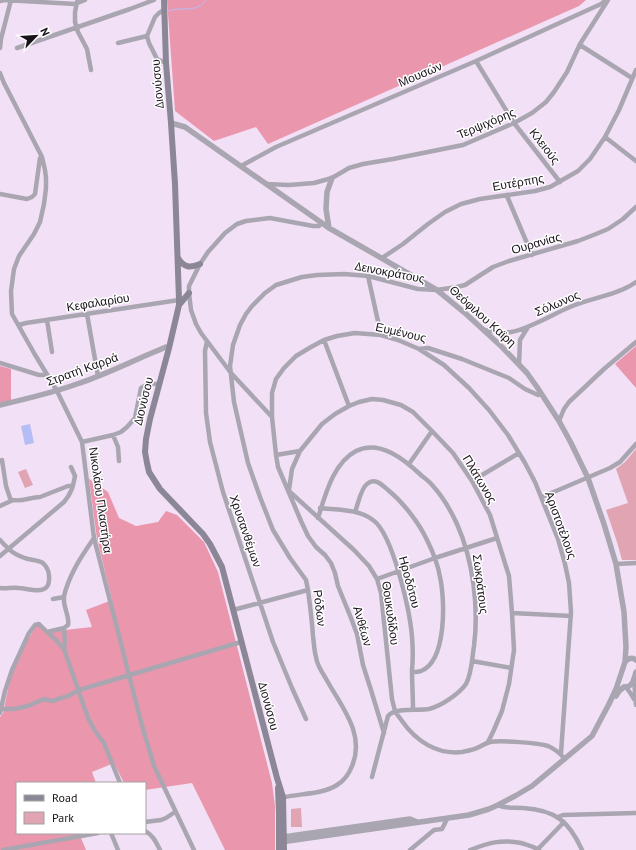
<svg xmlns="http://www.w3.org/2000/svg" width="636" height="850" viewBox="0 0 636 850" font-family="'PT Sans',sans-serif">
  <rect width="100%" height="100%" fill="#f2e0f6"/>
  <path fill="#e0a4b3" d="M 636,449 L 636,560 L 622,560 L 617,542 L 606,510 L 628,503 L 616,469 L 625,462 Z
    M 26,469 L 33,485 L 25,488 L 18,472 Z
    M 301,808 L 302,827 L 291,827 L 291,809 Z"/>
  <path fill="#ea97ad" d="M 167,0 L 586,0 L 579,6 L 268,144 L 256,127 L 214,141 L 175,111 Z
    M 636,346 L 636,388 L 615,364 Z
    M 0,366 L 11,369 L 11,400 L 0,403 Z
    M 89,479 L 108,492 L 119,518 L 136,526 L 158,522 L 166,511 L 177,515 L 204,542 L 218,572 L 272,783 L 275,806 L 275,850 L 225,850 L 192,783 L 145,790 L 145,783 L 124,783 L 114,763 L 92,772 L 96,783 L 17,783 L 17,833 L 91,833 L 81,838 L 86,850 L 0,850 L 0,717 L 3,713 L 10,680 L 19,656 L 34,629 L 38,625 L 46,632 L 92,627 L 86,610 L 112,600 L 97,539 Z"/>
  <path fill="#b5bdf7" d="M 30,424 L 34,443 L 25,445 L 21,426 Z"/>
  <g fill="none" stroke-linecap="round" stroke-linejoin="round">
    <path stroke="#b5bdf7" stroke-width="1" d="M 168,11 C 182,6 196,14 206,0"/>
    <path stroke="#a9a6b1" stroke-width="4.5" d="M 0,1 L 5,0 L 75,4 L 85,0
      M 77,2 L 75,12 L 75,22 L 78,32 L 87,49 L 91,70
      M 164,10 L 159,13 L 155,17 L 147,36 L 149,43 L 157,59 L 166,63
      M 118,43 L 147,36
      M 580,45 L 632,78
      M 0,48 L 1,39 L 11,0
      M 17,48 L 130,9 L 154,0
      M 476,61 L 514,123 L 560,182
      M 0,73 L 4,83 L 42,157 L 45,170 L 46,178 L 46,188 L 44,204 L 40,222 L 34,234 L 19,256 L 14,269 L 11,291 L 12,314 L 34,353 L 57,391 L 82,442 L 94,538 L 141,722 L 154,766 L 194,850
      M 605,137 L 636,161
      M 241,166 L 276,147 L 476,61 L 601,4 L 606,0
      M 266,184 L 289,185 L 314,183 L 332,178 L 349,168 L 363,164 L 393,159 L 463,145 L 514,123 L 532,113 L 546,102 L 554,92 L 567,72 L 580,44 L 608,0
      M 0,194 L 27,199 L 32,197 L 35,194 L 40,158 L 42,157
      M 507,196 L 532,255
      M 382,258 L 403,244 L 428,224 L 445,212 L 461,204 L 480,199 L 535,191 L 550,187 L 578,171 L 590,159 L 605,137 L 619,110 L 636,70
      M 368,276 L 381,335
      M 87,314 L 98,376
      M 47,320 L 52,352
      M 19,325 L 26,323 L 179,300
      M 484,330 C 492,331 502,333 511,332 C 529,329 553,314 570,307 C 591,298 618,295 636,282
      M 324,340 L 349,406
      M 207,341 L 205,351 L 206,413 L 210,442 L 223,492 L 273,642 L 292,688 L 306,719
      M 419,349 L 444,365 L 469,388 L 489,410 L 508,435 L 525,463 L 535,482 L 558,539 L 565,564 L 569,583 L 571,612 L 561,753
      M 0,363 L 39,375 L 43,375 L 46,374
      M 519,364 L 520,340 L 528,327
      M 272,417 L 231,373 L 201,333 L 196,324 L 191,310 L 189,293 L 189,286 L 200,264 L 208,252 L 225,233 L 237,224 L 246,221 L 270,218 L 313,226 L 319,226 L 321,223
      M 559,421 L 564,409 L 569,402 L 604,369 L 636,342
      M 113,435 L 118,447 L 119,461
      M 82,442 L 113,435 L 121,432 L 127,427 L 135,418 L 141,388 L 148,384 L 159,384
      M 276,455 L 300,451
      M 0,461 L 2,460 L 6,486 L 11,501
      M 409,464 L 432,431
      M 472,481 L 519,453
      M 289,490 L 292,469 L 300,451 L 322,424 L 335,414 L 349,406 L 359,402 L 372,399 L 383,400 L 401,405 L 413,412 L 432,431 L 453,453 L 472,481 L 480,496 L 490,515 L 509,576 L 512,613 L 514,650 L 509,684 L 502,711 L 493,732 L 488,742
      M 290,492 L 354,550 L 369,566 L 377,579 L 381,593 L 392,699 C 393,703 394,707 395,711 C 397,715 400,718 402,721 C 416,741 437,755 462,752 C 467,751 474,750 479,747 C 483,745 486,743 490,742 C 500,740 539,743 548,746 C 555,749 560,753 565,759
      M 542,497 L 610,468 L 620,462 L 636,444
      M 0,506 L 13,500 C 22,502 31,497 40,497 L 68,486 L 72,486
      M 320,508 C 338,510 359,509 373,520 C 393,534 410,612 412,637 C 413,648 413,659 412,670 C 412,683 413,697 413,710
      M 355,512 C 358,504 361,488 367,484 C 375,477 382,485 388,490 C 403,502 419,523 427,540 C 433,552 438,565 440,577 C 445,599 447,661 421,671 C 419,672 415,672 412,672
      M 318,518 C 325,496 333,463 356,451 C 380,439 405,460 422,476 C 426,479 430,482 433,486 C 443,497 451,511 457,524 C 473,560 479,607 474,646 C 472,658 472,673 466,684 C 459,694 441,706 429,709 C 418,711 396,707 388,716 L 372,777
      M 0,540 C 9,550 14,555 28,559 C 32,560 38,560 43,563 C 46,566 49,571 49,576 C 51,597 31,589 19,588 C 12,587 6,589 0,588
      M 0,556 L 64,502 C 71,494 73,487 75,476 L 71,467
      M 616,564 L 636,563
      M 377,579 L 435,558 L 497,538
      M 53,599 L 64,597
      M 233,610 L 308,590
      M 512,613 L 571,616
      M 64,628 L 65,642 L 64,649 L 88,718 L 95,731 L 104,743 L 120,783
      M 47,632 L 55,639 L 64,649
      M 472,661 L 511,668
      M 634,679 L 636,705
      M 626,687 L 631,694 L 634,699
      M 2,709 L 14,709 L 28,706 L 44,699 L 52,701 L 68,696 L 79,690 L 241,642
      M 0,713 L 5,691 L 12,670 L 29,633 L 35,625 L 39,624 L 47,632 L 64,628 L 68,625 C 70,617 63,607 64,598 C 64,595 65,592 66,589 C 72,570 83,554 94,538
      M 384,733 L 371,690 L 363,665 L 357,634 L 351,618 L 338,586 L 335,573 L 331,563 L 325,555 L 316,547 L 308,536 L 301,521 L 278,467 L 276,455 L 272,417 L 272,393 L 276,379 L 284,368 L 296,356 L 311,347 L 324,340 L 337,336 L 355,333 L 381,335 L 398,340 L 419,349 L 428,348 L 462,359 L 509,378 L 525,389 L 538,395 L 541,394
      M 281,798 C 299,793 321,795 337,785 C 345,780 349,774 352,766 C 366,733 340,705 325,677 C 321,671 317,664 316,657 C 314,650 314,643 313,636 C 312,621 310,605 308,590 L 306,580 L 290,558 L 273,530 L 260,497 L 248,463 L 234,402 L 230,366 L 233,345 L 240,325 L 246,314 L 252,306 L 265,293 L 276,285 L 302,277 L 317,275 L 344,274 L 368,276 L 418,289 L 437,290 L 457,287 L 465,285 L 493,267 L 509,261 L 578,241 L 596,234 L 608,229 L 623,219 L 636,207
      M 498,805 C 505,809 515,807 523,808 C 555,810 569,821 582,850
      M 558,817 L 563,815 L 636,813
      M 145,822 L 161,820 L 166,818 L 175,812
      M 145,831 C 153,835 156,842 160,850
      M 111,833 L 118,850
      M 538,849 L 564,822
      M 3,850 L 98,833
      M 410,850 L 434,830 L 442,829 L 447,819
      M 470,850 C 488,843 501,839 521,843 C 527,845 533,846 539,850"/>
    <path stroke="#a9a6b1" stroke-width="5.5" d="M 171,123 L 185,127 L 329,228 L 437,290 L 465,313 L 502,347 L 527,373 L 537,387 L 559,421 L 571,443 L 588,478 L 604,524 L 616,564 L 624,612 L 626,647 L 625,662
      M 329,228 L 326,209 L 327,192 L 332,178
      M 0,405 C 26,399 52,393 77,384 C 105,375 132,361 159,350 L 166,347 L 169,348
      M 624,687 C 633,688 634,678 636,672
      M 616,696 L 619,691 L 624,687
      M 280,837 L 290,836 L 410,819 L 417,822
      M 281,842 L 469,815 L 489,809 L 498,805 L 515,796 L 532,786 L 592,736 L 609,704 L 616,689 L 625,662 C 628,658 632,657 636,660"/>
    <path stroke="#8b8796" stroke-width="6" d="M 164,0 L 166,63 L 171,123 L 175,184 L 179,300 L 179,305 L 169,348 L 150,419 L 146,439 L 145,452 L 147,463 L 149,472 L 160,489 L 203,534 L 210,544 L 222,567 L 277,778 L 283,797 L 284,850
      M 178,258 C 184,268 190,268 200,264
      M 179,305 L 189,293
      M 278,788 L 279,814 L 279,850"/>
  </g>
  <g text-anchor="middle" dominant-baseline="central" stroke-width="3" stroke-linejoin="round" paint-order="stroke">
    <g font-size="12" fill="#1a131b" stroke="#fff">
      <text transform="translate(420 74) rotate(-23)">Μουσών</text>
      <text transform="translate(157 84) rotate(-95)">Διονύσου</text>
      <text transform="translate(486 123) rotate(-23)">Τερψιχόρης</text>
      <text transform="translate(545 146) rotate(52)">Κλειούς</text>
      <text transform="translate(518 182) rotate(-10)">Ευτέρπης</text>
      <text transform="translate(536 243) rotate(-16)">Ουρανίας</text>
      <text transform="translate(390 272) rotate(11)">Δεινοκράτους</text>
      <text transform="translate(98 302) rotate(-9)">Κεφαλαρίου</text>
      <text transform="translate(557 303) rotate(-23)">Σόλωνος</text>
      <text transform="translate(483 316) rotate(42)">Θεόφιλου Καϊρη</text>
      <text transform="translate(401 332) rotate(13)">Ευμένους</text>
      <text transform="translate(82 369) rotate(-20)">Στρατή Καρρά</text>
      <text transform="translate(143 401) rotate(-76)">Διονύσου</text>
      <text transform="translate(480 479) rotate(59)">Πλάτωνος</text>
      <text transform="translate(101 500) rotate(82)">Νικολάου Πλαστήρα</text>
      <text transform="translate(561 525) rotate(70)">Αριστοτέλους</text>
      <text transform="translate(246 531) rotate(71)">Χρυσανθέμων</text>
      <text transform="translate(410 582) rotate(75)">Ηροδότου</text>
      <text transform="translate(481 584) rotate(83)">Σωκράτους</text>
      <text transform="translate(320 608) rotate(83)">Ρόδων</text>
      <text transform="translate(391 613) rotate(82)">Θουκυδίδου</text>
      <text transform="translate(363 626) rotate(74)">Ανθέων</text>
      <text transform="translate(269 706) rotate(75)">Διονύσου</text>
    </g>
  </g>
  <rect x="16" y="782" width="130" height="52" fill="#ffffff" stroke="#a3a1a4"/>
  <rect x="24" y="795" width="20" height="6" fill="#8b8796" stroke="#a3a1a4"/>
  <text x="52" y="802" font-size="12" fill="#1a131b">Road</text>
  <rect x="24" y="812" width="20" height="12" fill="#e0a4b3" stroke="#a3a1a4"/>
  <text x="52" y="822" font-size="12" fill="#1a131b">Park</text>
  <g transform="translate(36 36) rotate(65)" stroke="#ffffff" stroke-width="3" paint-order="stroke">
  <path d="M0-3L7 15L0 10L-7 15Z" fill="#1a131b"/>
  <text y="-6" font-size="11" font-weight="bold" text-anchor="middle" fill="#1a131b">N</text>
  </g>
</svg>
